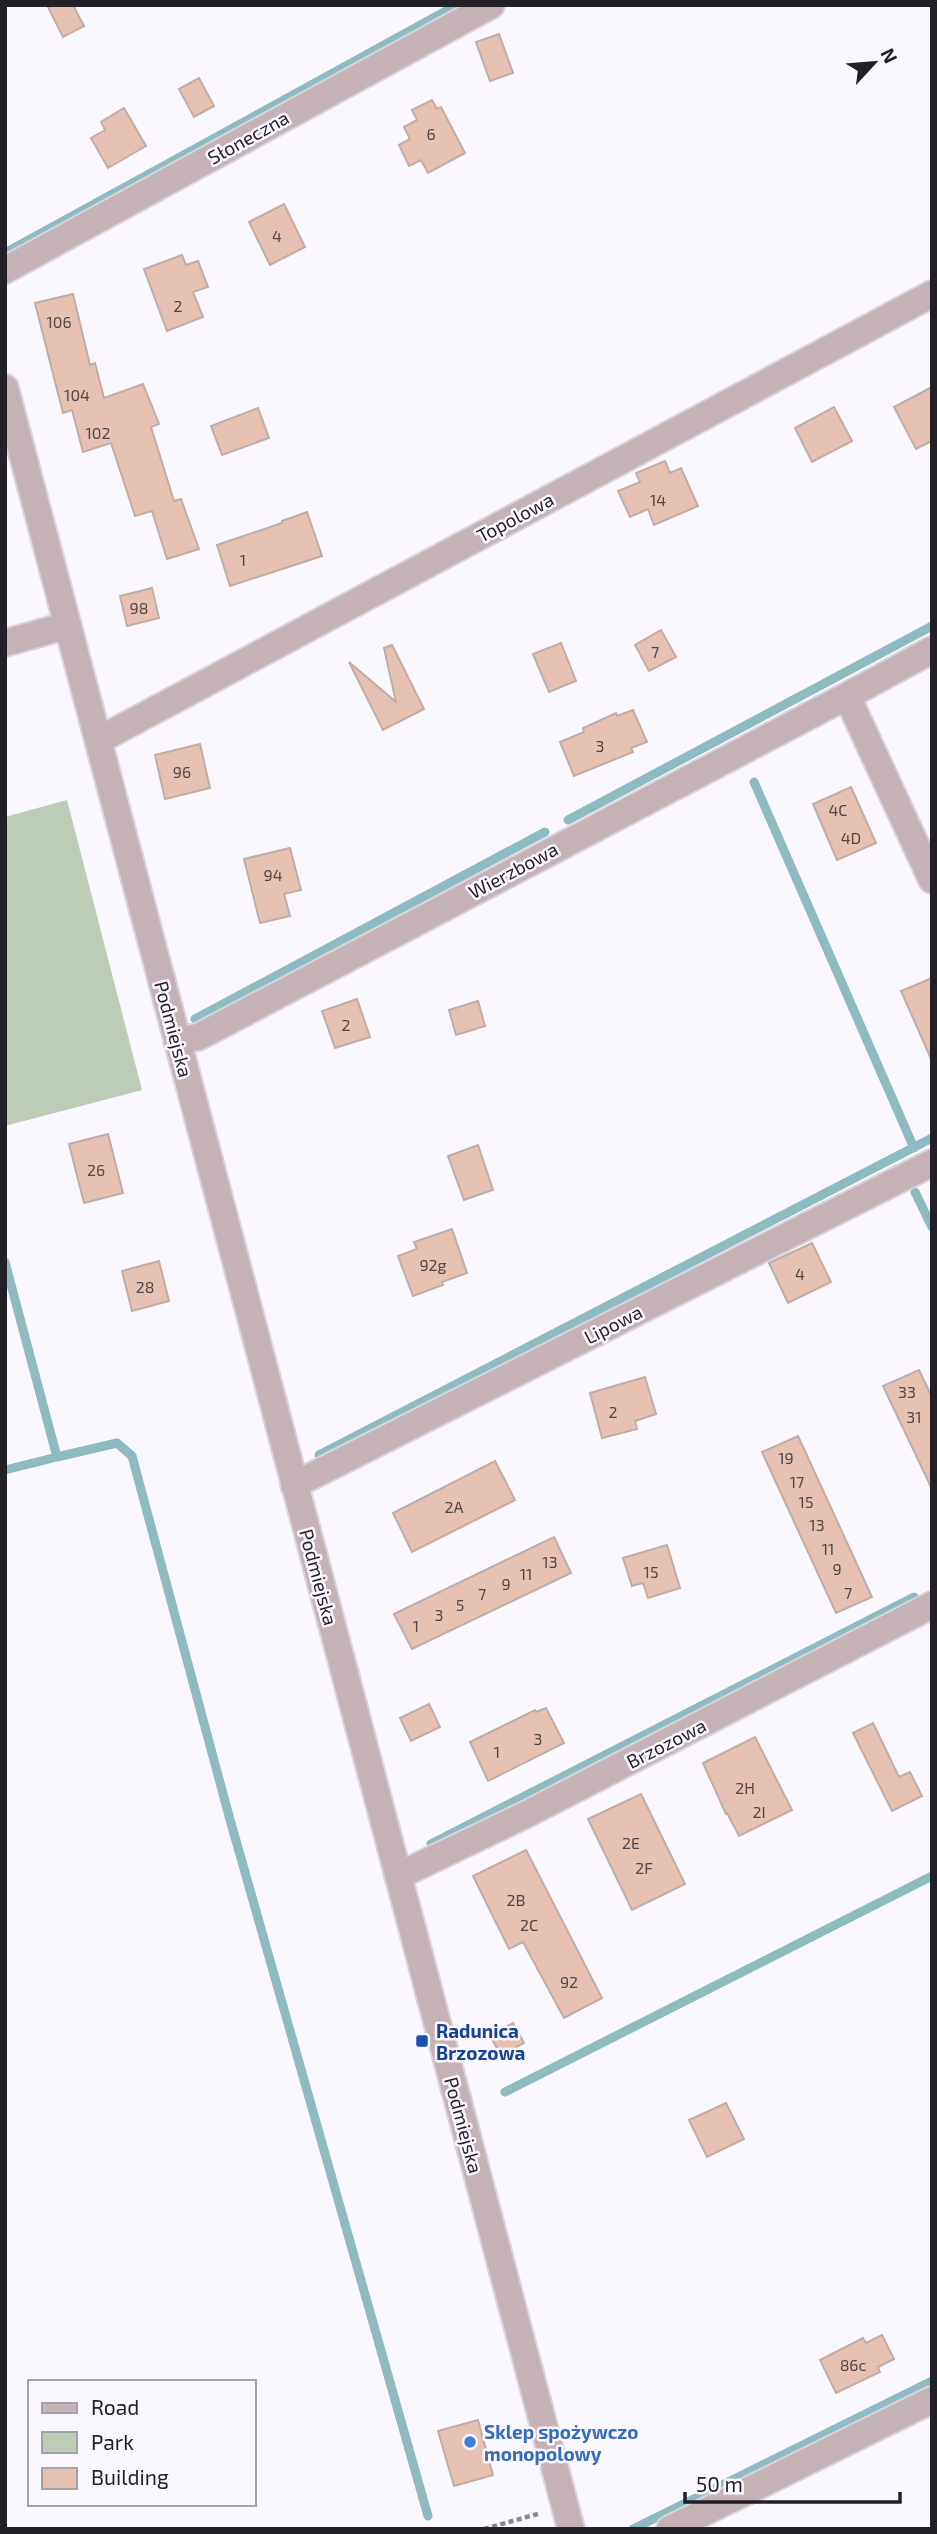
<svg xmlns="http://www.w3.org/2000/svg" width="937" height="2534" viewBox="0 0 937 2534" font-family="'Exo 2',sans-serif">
  <rect width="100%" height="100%" fill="#faf7fe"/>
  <path fill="#bcccb7" d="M 67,800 L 142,1090 L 5,1126 L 5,817 Z"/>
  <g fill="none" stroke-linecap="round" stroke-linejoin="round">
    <path stroke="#8ebac2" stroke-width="9" d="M 5,253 L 457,5
      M 754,782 L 914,1148
      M 568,820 L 932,626
      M 195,1019 L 545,832
      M 915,1192 L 932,1227
      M 5,1262 L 57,1457 L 117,1443 L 132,1456 L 229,1816 L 428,2516
      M 319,1455 L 932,1138
      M 5,1470 L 57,1457
      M 431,1844 L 914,1597
      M 505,2092 L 932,1876
      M 633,2529 L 932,2381"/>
  </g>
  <path fill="#e7c1b2" stroke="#c0ada5" stroke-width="2" d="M 47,5 L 73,5 L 84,26 L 63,37 Z
    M 499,34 L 513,73 L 490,81 L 476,42 Z
    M 199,78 L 214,106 L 194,117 L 179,89 Z
    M 432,100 L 437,109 L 441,107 L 465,153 L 428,173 L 421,160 L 409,166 L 399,145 L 410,139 L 404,127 L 417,120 L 412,110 Z
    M 124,108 L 146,146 L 108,168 L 91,138 L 105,130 L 101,122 Z
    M 284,204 L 305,247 L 270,265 L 249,222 Z
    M 182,255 L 186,265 L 198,261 L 208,287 L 193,292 L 203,317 L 167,331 L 144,269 Z
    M 73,294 L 90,365 L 95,363 L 104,398 L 143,384 L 159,424 L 151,427 L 174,501 L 181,499 L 199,549 L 167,559 L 152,511 L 135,516 L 111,443 L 83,452 L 72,410 L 63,413 L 35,303 Z
    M 932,387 L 932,441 L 916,449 L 894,407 Z
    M 834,407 L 852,441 L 812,462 L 795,428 Z
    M 258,408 L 269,438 L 222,455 L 211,426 Z
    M 665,461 L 670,473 L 681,468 L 698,506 L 654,525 L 648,509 L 630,517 L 618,491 L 640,482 L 636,473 Z
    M 307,512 L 322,556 L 230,586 L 217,545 L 282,523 L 282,521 Z
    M 152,588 L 159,618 L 127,626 L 120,596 Z
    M 661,630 L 676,657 L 649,671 L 635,645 Z
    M 561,643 L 576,681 L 549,692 L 533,654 Z
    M 392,645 L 424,709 L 383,730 L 349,662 L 396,702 L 384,648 Z
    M 633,710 L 647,742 L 631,748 L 633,752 L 574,776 L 560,742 L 584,732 L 583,728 L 616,713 L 617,716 Z
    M 200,744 L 210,788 L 165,799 L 155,755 Z
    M 851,787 L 876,843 L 837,860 L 813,804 Z
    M 290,848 L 301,890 L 284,894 L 290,916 L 260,923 L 244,859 Z
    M 932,978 L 932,1061 L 901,991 Z
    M 357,999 L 370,1037 L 335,1048 L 322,1011 Z
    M 478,1001 L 485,1026 L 456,1035 L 449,1010 Z
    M 108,1134 L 123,1193 L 84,1203 L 69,1144 Z
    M 478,1145 L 493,1190 L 464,1200 L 448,1156 Z
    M 452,1229 L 467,1273 L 442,1282 L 443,1285 L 413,1296 L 398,1256 L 417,1249 L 414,1242 Z
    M 812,1243 L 831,1282 L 788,1303 L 769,1263 Z
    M 159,1261 L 169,1301 L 132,1311 L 122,1271 Z
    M 919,1370 L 932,1397 L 932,1489 L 883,1386 Z
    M 645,1377 L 656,1414 L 635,1421 L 637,1429 L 602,1438 L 590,1393 Z
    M 798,1436 L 872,1597 L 836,1613 L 762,1452 Z
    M 495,1461 L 515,1500 L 412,1552 L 393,1513 Z
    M 554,1537 L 571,1573 L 412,1649 L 394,1614 Z
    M 667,1545 L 680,1588 L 648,1598 L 643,1583 L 632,1586 L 623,1558 Z
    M 429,1704 L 440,1727 L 411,1741 L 400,1718 Z
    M 546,1708 L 564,1743 L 488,1781 L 470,1742 L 535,1710 L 536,1712 Z
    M 873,1723 L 899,1777 L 910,1772 L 922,1796 L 892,1811 L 853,1733 Z
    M 755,1737 L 792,1810 L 739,1836 L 727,1813 L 726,1814 L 703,1763 Z
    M 641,1794 L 685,1884 L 632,1910 L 588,1819 Z
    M 526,1850 L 602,1998 L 564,2018 L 523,1942 L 509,1949 L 473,1876 Z
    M 513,2023 L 524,2043 L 501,2055 L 490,2036 Z
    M 726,2103 L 744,2139 L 707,2157 L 689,2120 Z
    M 882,2335 L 894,2359 L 878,2367 L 880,2372 L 836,2393 L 820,2360 L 863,2338 L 866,2343 Z
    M 478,2420 L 493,2475 L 454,2486 L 438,2431 Z"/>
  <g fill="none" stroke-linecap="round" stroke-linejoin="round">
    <defs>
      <path id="street" d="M 5,270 L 491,5
        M 5,388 L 571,2529
        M 5,643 L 68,625
        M 847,696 L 932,650
        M 99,740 L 932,294
        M 177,1041 L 198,1037 L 847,696 L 932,880
        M 294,1485 L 932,1163
        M 398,1876 L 527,1814 L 932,1605
        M 670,2529 L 932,2400"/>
    </defs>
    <use href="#street" stroke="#d7d4db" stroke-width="30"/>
    <path stroke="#89868d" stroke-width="4.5" stroke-dasharray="5 3.5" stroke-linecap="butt" d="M 484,2529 L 541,2513"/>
    <use href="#street" stroke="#c4b2b6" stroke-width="26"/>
  </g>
  <rect fill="#1a4fb4" stroke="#faf7fe" stroke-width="2.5" x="415" y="2034" width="14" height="14" rx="3.5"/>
  <circle fill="#3f7fe0" stroke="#faf7fe" stroke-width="2.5" cx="470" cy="2442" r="7"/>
  <g text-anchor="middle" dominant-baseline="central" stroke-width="5" stroke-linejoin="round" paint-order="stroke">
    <g font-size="16" fill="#534849">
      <text x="431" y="133">6</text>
      <text x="277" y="235">4</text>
      <text x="178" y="305">2</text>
      <text x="59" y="321">106</text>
      <text x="77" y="394">104</text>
      <text x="98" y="432">102</text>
      <text x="658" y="499">14</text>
      <text x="243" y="559">1</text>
      <text x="139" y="607">98</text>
      <text x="655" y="651">7</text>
      <text x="600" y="745">3</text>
      <text x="182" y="771">96</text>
      <text x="838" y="809">4C</text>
      <text x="851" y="837">4D</text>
      <text x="273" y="874">94</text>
      <text x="346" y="1024">2</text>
      <text x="96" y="1169">26</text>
      <text x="433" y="1264">92g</text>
      <text x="800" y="1273">4</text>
      <text x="145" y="1286">28</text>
      <text x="907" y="1391">33</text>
      <text x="613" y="1411">2</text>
      <text x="914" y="1416">31</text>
      <text x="786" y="1457">19</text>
      <text x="797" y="1481">17</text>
      <text x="806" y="1501">15</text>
      <text x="454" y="1506">2A</text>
      <text x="817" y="1524">13</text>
      <text x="828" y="1548">11</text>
      <text x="550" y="1561">13</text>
      <text x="837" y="1568">9</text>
      <text x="651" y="1571">15</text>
      <text x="526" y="1573">11</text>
      <text x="506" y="1583">9</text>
      <text x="848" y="1592">7</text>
      <text x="482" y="1593">7</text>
      <text x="460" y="1604">5</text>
      <text x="439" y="1614">3</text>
      <text x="416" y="1625">1</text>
      <text x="538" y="1738">3</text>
      <text x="497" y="1751">1</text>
      <text x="745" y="1787">2H</text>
      <text x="759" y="1811">2I</text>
      <text x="631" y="1842">2E</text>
      <text x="644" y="1867">2F</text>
      <text x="516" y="1899">2B</text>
      <text x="529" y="1924">2C</text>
      <text x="569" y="1981">92</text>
      <text x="853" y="2364">86c</text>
    </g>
    <g font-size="19" fill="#221f26" stroke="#faf7fe">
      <text transform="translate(248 137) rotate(-29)">Słoneczna</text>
      <text transform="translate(515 517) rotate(-28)">Topolowa</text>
      <text transform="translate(513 870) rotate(-28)">Wierzbowa</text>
      <text transform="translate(174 1029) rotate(75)">Podmiejska</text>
      <text transform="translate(613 1324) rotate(-27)">Lipowa</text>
      <text transform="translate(319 1577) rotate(75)">Podmiejska</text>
      <text transform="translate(666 1743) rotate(-27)">Brzozowa</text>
      <text transform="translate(464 2125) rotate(75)">Podmiejska</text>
    </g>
    <g font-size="19" font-weight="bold" fill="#164399" stroke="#faf7fe" text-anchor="start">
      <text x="436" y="2030">Radunica<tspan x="436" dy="22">Brzozowa</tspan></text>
    </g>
    <g font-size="19" font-weight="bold" fill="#366cbe" stroke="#faf7fe" text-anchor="start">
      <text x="484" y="2431">Sklep spożywczo<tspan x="484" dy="22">monopolowy</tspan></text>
    </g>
  </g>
  <rect width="937" height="2534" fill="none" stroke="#221f26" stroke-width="14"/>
  <rect x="28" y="2380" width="228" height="126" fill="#faf7fe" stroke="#a4a1a8" stroke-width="2"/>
  <rect x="42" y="2403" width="35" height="10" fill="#c4b2b6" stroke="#a4a1a8" stroke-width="2"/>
  <text x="91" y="2415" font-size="21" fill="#221f26">Road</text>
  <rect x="42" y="2432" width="35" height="21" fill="#bcccb7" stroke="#a4a1a8" stroke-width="2"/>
  <text x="91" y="2450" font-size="21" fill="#221f26">Park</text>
  <rect x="42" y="2468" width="35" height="21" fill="#e7c1b2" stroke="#a4a1a8" stroke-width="2"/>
  <text x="91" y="2485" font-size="21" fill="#221f26">Building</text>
  <g transform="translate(874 63) rotate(64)" stroke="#faf7fe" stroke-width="5" paint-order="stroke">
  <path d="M0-5L12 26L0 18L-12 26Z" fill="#221f26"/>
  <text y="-10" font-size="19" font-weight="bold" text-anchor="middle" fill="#221f26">N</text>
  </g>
  <path d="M685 2492v10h215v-10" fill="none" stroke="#221f26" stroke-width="3.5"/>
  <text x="696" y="2492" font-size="21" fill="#221f26" stroke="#faf7fe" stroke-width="5" paint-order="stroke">50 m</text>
</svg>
